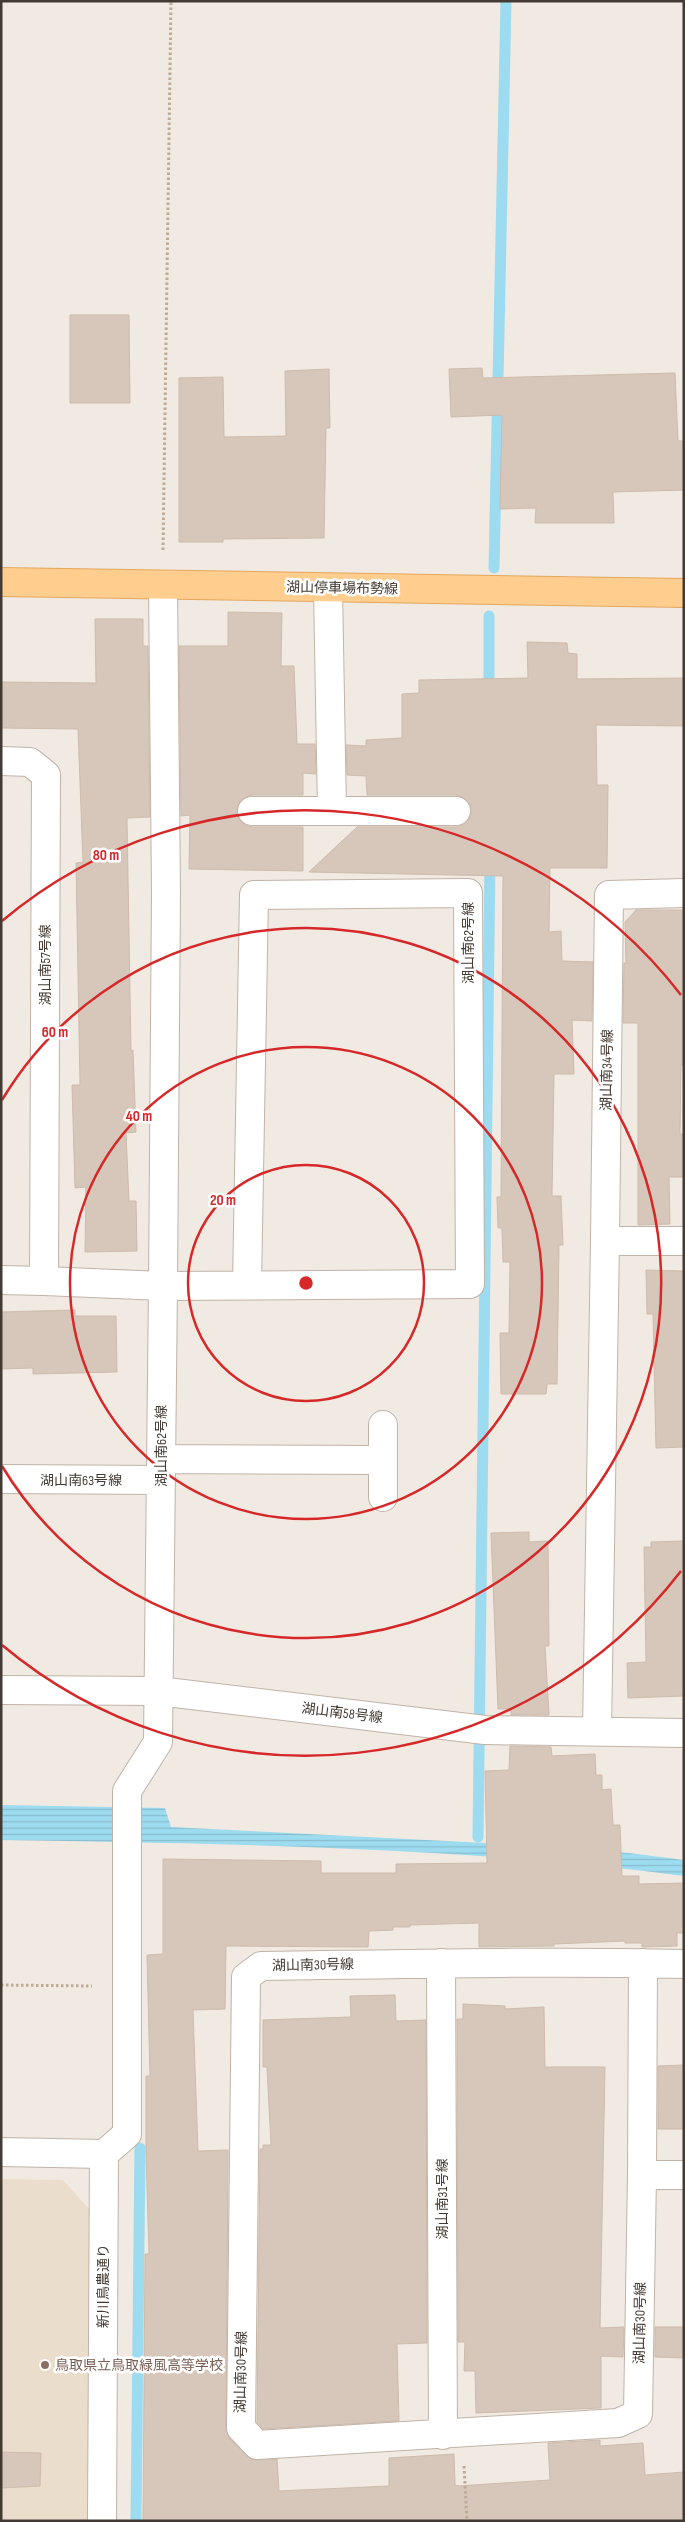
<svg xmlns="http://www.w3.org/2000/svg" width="685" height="2522" viewBox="0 0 685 2522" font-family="'Sofia Sans Condensed','Noto Sans JP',sans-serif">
  <defs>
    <pattern id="water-rules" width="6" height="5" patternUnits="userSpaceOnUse" patternTransform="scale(1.25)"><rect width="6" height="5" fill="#9cdbf0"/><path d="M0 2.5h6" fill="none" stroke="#88bdce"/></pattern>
  </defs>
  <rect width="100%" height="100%" fill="#f1eae2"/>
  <path fill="#ebddcb" d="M 1,2179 L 63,2180 L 89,2209 L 88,2521 L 1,2521 Z"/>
  <path fill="url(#water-rules)" d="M 1,1805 L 165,1808 L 171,1827 L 525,1845 L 629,1853 L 684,1860 L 684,1876 C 457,1846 229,1844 1,1840 Z"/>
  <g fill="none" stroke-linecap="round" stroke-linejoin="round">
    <path stroke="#9cdbf0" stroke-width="11" d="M 494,568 L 506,1
      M 489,616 L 489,694
      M 478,1837 L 490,860
      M 136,2521 L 140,2148"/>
  </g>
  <path fill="#d6c7ba" stroke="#cebbab" d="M 70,315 L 129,315 L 130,403 L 70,403 Z
    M 482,368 L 483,378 L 675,373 L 678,441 L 684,441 L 684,490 L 613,492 L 614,523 L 535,523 L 536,508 L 500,509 L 502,415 L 451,417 L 449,369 Z
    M 329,369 L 330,428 L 326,428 L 324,538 L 223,539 L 223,542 L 179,542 L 179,378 L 223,377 L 224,437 L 286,436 L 285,371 Z
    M 228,612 L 282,613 L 281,666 L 294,666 L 297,744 L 315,744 L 316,774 L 303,773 L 303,795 L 252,795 L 245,797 L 239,803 L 236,811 L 239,819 L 245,825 L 252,827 L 303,827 L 303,871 L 189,869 L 190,815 L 181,816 L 179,646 L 228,646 Z
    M 95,619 L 143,619 L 143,646 L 148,646 L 150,817 L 127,818 L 131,1051 L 133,1050 L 136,1132 L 126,1133 L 129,1201 L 136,1201 L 137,1251 L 85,1252 L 86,1187 L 75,1188 L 72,1085 L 80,1085 L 76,863 L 83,862 L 78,729 L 1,728 L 1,682 L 96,683 Z
    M 527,642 L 567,643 L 568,653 L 577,654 L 577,679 L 684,678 L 684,726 L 596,725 L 597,785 L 608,785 L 607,868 L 550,868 L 549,932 L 561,931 L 562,961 L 593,962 L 592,1021 L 572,1020 L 574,1074 L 554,1074 L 552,1196 L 561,1196 L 563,1245 L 559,1245 L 557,1384 L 547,1384 L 546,1394 L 501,1394 L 500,1333 L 509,1333 L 510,1262 L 503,1262 L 502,1228 L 498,1228 L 497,1197 L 501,1197 L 503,876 L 309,872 L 357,827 L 456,827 L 463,825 L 469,819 L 472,811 L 470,804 L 464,798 L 456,795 L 367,795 L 366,776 L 347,775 L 346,745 L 366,746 L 366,740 L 402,738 L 402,694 L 419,693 L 419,680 L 528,678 Z
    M 636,910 L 684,910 L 684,1065 L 681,1065 L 680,1134 L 684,1134 L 684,1177 L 669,1177 L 670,1224 L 638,1225 L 638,1023 L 623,1023 L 624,963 L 626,963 L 625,922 Z
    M 646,1270 L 684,1271 L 684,1447 L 656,1448 L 653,1314 L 647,1314 Z
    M 75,1310 L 75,1316 L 116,1316 L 117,1372 L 33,1374 L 33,1368 L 1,1369 L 1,1312 Z
    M 529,1532 L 529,1542 L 548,1541 L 549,1646 L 545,1646 L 549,1715 L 511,1715 L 511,1709 L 498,1709 L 491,1533 Z
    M 684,1541 L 684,1696 L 628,1698 L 627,1663 L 646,1662 L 644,1547 L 651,1547 L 651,1542 Z
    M 510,1746 L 551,1747 L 552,1756 L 595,1754 L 596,1775 L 602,1775 L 602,1790 L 611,1789 L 613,1825 L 620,1825 L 622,1876 L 639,1876 L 639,1884 L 684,1883 L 684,1933 L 677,1933 L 677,1946 L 642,1947 L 642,1943 L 625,1943 L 625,1941 L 554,1944 L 554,1946 L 479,1947 L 479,1923 L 410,1925 L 410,1927 L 393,1927 L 393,1930 L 369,1931 L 368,1947 L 226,1946 L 225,2009 L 193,2010 L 198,2151 L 228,2150 L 226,2429 L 230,2439 L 251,2459 L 277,2459 L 279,2491 L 389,2486 L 389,2458 L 454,2454 L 455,2485 L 458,2486 L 550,2480 L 548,2443 L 600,2440 L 600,2446 L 643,2443 L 645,2475 L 684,2472 L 684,2521 L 143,2521 L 145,2254 L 149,2254 L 146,2153 L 146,2076 L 150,2076 L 147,1955 L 163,1954 L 163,1859 L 321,1861 L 321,1873 L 396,1873 L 396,1864 L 487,1863 L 485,1771 L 509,1770 Z
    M 395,1995 L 396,2021 L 426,2020 L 427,2343 L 397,2344 L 399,2421 L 263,2429 L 257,2422 L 260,2149 L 263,2149 L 263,2145 L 271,2145 L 267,2067 L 263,2067 L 263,2020 L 351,2017 L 350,1996 Z
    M 463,2004 L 505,2006 L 505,2009 L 544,2007 L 545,2067 L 605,2067 L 600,2328 L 624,2327 L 623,2357 L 601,2356 L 601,2408 L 476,2413 L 475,2371 L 464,2371 L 465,2342 L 458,2342 L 457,2019 L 463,2019 Z
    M 684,2065 L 684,2129 L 658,2129 L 658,2066 Z
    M 655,2327 L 684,2327 L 684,2358 L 655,2357 Z
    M 1,2452 L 41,2453 L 40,2486 L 1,2488 Z"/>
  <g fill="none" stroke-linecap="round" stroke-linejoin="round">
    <defs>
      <path id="minor" d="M 328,588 L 332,811
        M 1,761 L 30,762 L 46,775 L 44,1281 L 1,1280
        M 252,811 L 456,811
        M 684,893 L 609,895 L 605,1241 L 684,1241
        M 44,1281 L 163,1286 L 166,893 L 163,585
        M 161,1459 L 383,1460
        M 1,1479 L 161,1480
        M 383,1497 L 383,1425
        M 1,1690 L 158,1691 L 485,1730 L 684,1733
        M 597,1731 L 605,1241
        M 441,1963 L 443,2435
        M 643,1963 L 642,2175 L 638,2414 L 618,2423 L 257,2445 L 241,2428 L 246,1977 L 261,1966 C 402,1964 543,1961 684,1964
        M 1,2152 L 104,2154 L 102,2521
        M 104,2154 L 127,2134 L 127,1791 L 158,1742 L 163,1286 L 470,1284 L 468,893 L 254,895 L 247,1285
        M 642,2175 L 684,2175"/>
      <path id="major" d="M 1,582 L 684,593"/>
    </defs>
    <use href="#minor" stroke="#c0b3a8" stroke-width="30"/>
    <use href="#major" stroke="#e4a75d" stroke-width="30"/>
    <path stroke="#beaa96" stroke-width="3" stroke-dasharray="2.5 2.5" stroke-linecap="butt" d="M 163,550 L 171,1
      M 1,1985 L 92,1986
      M 464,2466 L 467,2521"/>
    <use href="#minor" stroke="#fff" stroke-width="28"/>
    <use href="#major" stroke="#ffcd8d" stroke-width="28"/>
  </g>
  <g fill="none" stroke="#d62828" stroke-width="2.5">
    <circle cx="306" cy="1283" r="118"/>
    <circle cx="306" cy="1283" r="236"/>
    <path d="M2 1100A355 355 0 1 1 2 1466"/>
    <path d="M681 1571A473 473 0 0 1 2 1645M2 921A473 473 0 0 1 681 995"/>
  </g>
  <circle fill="#8d6e63" stroke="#fff" stroke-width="2" cx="45" cy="2365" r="5"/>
  <g text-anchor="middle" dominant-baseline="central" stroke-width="5" stroke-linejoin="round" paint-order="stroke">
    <g font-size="14" fill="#433a33" stroke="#fff">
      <text transform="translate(342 588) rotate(1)">湖山停車場布勢線</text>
      <text transform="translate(468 943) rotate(-90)">湖山南62号線</text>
      <text transform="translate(45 965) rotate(-90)">湖山南57号線</text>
      <text transform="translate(607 1070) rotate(-89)">湖山南34号線</text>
      <text transform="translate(161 1446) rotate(-90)">湖山南62号線</text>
      <text x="81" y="1480">湖山南63号線</text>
      <text transform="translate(342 1713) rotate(7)">湖山南58号線</text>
      <text transform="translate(313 1965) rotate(-1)">湖山南30号線</text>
      <text transform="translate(442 2199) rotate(-90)">湖山南31号線</text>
      <text transform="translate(103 2286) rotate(-90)">新川鳥農通り</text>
      <text transform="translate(640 2323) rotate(-89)">湖山南30号線</text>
      <text transform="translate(241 2372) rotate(-89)">湖山南30号線</text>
    </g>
    <g font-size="14" fill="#785e54" stroke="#fff" text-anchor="start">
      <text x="55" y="2365">鳥取県立鳥取緑風高等学校</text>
    </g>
  </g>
  <circle cx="306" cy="1283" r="8" fill="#d62828" stroke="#fff" stroke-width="2.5"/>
  <g font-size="15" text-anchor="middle" font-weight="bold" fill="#d62828" stroke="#fff" stroke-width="5" stroke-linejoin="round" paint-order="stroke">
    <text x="106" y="860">80 m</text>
    <text x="55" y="1037">60 m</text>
    <text x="139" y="1121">40 m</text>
    <text x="223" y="1205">20 m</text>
  </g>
  <rect width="685" height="2522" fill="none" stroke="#433a33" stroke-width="5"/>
</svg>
